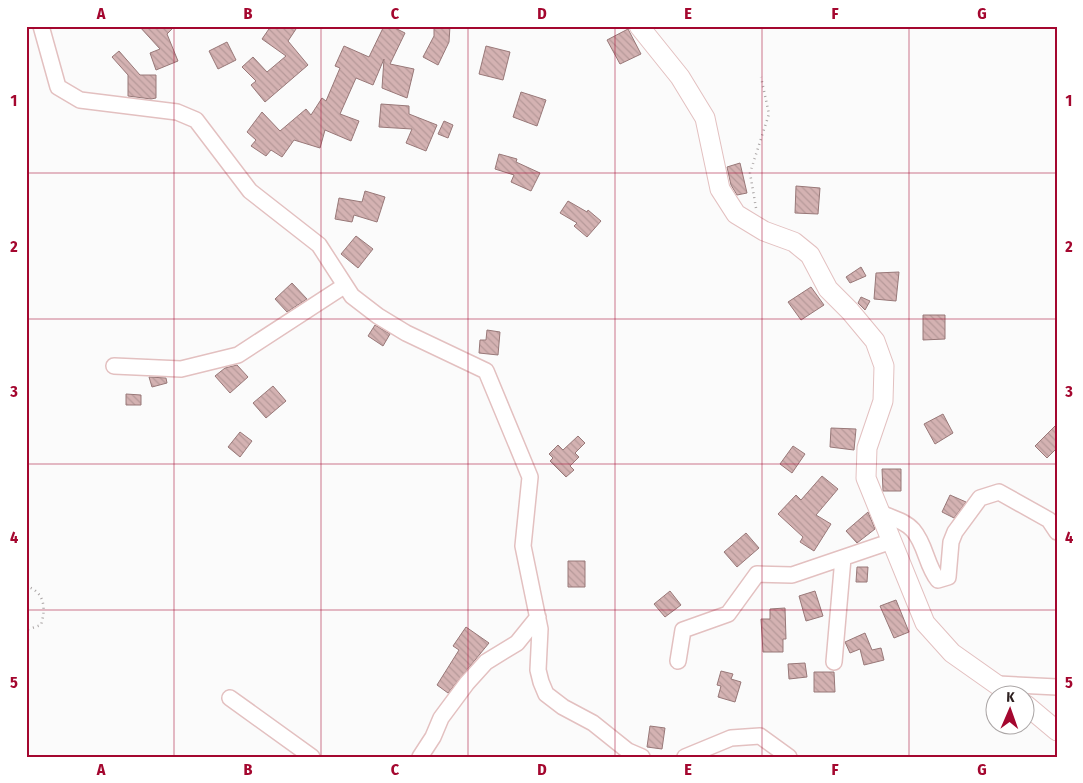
<svg xmlns="http://www.w3.org/2000/svg" width="1083" height="783" viewBox="0 0 1083 783" font-family="'Fira Sans Condensed',sans-serif">
  <defs>
    <pattern id="building-back-hatch" width="6" height="6" patternUnits="userSpaceOnUse" patternTransform="scale(1.25)"><rect width="6" height="6" fill="#d4b2b2"/><path d="M-1 5l2 2M0 0l6 6M5-1l2 2" fill="none" stroke="#b69999"/></pattern>
  </defs>
  <rect width="100%" height="100%" fill="#fbfbfb"/>
  <path fill="url(#building-back-hatch)" stroke="#987878" d="M 139,26 L 175,26 L 167,34 L 178,61 L 156,70 L 150,53 L 160,49 Z
    M 271,26 L 298,26 L 288,41 L 308,65 L 265,102 L 251,85 L 256,81 L 242,67 L 253,57 L 267,72 L 286,56 L 262,39 Z
    M 384,26 L 391,26 L 405,33 L 390,64 L 414,69 L 407,98 L 382,88 L 384,59 L 373,85 L 356,78 L 340,114 L 359,121 L 351,141 L 325,130 L 320,148 L 294,140 L 282,157 L 271,150 L 266,156 L 251,146 L 256,140 L 247,132 L 262,112 L 280,131 L 306,109 L 311,115 L 322,98 L 326,101 L 340,68 L 335,66 L 344,46 L 369,57 Z
    M 434,26 L 450,26 L 449,42 L 438,65 L 423,57 L 434,36 Z
    M 628,29 L 641,54 L 620,64 L 607,40 Z
    M 227,42 L 236,60 L 218,69 L 209,51 Z
    M 486,46 L 510,52 L 503,80 L 479,74 Z
    M 119,51 L 140,75 L 156,75 L 156,98 L 151,99 L 128,96 L 128,75 L 112,57 Z
    M 521,92 L 546,100 L 537,126 L 513,117 Z
    M 381,104 L 409,106 L 409,114 L 437,125 L 426,151 L 406,143 L 412,129 L 379,127 Z
    M 444,121 L 453,125 L 448,138 L 438,134 Z
    M 499,154 L 517,159 L 516,162 L 540,173 L 531,191 L 511,182 L 514,175 L 495,169 Z
    M 740,163 L 747,193 L 737,195 L 731,185 L 727,167 Z
    M 796,186 L 820,188 L 818,214 L 795,213 Z
    M 365,191 L 385,197 L 377,222 L 354,215 L 352,222 L 335,219 L 339,198 L 362,202 Z
    M 568,201 L 587,212 L 588,210 L 601,221 L 587,237 L 574,226 L 577,223 L 560,213 Z
    M 356,236 L 373,249 L 358,268 L 341,254 Z
    M 861,267 L 866,276 L 850,283 L 846,277 Z
    M 899,272 L 896,301 L 874,299 L 876,273 Z
    M 292,283 L 307,299 L 287,312 L 275,299 Z
    M 811,287 L 824,305 L 801,320 L 788,302 Z
    M 861,297 L 870,301 L 865,310 L 858,303 Z
    M 923,315 L 945,315 L 945,339 L 923,340 Z
    M 375,325 L 390,334 L 383,346 L 368,336 Z
    M 487,330 L 500,332 L 498,355 L 479,353 L 480,340 L 486,340 Z
    M 237,365 L 248,377 L 230,393 L 215,376 L 225,368 Z
    M 149,377 L 166,378 L 167,383 L 152,387 Z
    M 273,386 L 286,401 L 266,418 L 253,403 Z
    M 126,394 L 141,395 L 141,405 L 126,405 Z
    M 943,414 L 953,433 L 935,444 L 924,424 Z
    M 1057,424 L 1057,448 L 1047,458 L 1035,446 Z
    M 831,428 L 856,429 L 854,450 L 830,447 Z
    M 240,432 L 252,441 L 240,457 L 228,447 Z
    M 578,436 L 585,443 L 575,453 L 579,457 L 570,466 L 574,470 L 566,477 L 550,461 L 553,458 L 549,454 L 558,445 L 563,450 Z
    M 793,446 L 805,454 L 792,473 L 780,464 Z
    M 882,469 L 901,469 L 901,491 L 883,491 Z
    M 822,476 L 838,489 L 816,515 L 831,524 L 814,551 L 800,542 L 803,537 L 778,514 L 796,495 L 801,500 Z
    M 950,495 L 966,502 L 954,518 L 942,512 Z
    M 868,512 L 875,529 L 857,543 L 846,531 Z
    M 746,533 L 759,548 L 737,567 L 724,552 Z
    M 568,561 L 585,561 L 585,587 L 568,587 Z
    M 857,567 L 868,567 L 867,582 L 856,582 Z
    M 670,591 L 681,605 L 665,617 L 654,604 Z
    M 815,591 L 823,616 L 806,621 L 799,596 Z
    M 896,600 L 909,632 L 894,638 L 880,606 Z
    M 785,608 L 786,639 L 783,639 L 783,652 L 763,652 L 761,619 L 770,619 L 770,609 Z
    M 466,627 L 489,643 L 448,693 L 437,685 L 459,650 L 453,646 Z
    M 865,633 L 872,650 L 881,648 L 884,660 L 864,665 L 860,649 L 850,653 L 845,642 Z
    M 805,663 L 807,677 L 789,679 L 788,664 Z
    M 721,671 L 733,674 L 731,679 L 741,682 L 735,702 L 718,697 L 721,686 L 717,685 Z
    M 814,672 L 834,672 L 835,692 L 814,692 Z
    M 650,726 L 665,728 L 662,749 L 647,747 Z"/>
  <g fill="none" stroke-linecap="round" stroke-linejoin="round">
    <defs>
      <path id="minor" d="M 41,26 L 58,87 L 80,100 L 177,112 L 196,120 L 250,191 L 319,245 L 352,296 L 378,316 L 406,333 L 486,371 L 530,477 L 523,546 L 540,629 L 538,670 L 541,682 L 546,694 L 563,707 L 593,723 L 628,751 L 642,757
        M 114,366 L 181,369 L 238,355 L 344,286
        M 881,513 C 892,518 905,521 913,530 C 926,545 926,565 938,580 L 948,577 L 951,542 L 955,532 L 980,498 L 999,492 L 1049,520 L 1057,532
        M 678,661 L 683,630 L 728,614 L 757,574 L 792,575 L 892,541
        M 834,662 L 843,558
        M 998,684 L 1057,687
        M 230,698 L 312,757
        M 420,757 L 433,737 L 441,718 L 467,683 L 486,662 L 517,643 L 538,617
        M 685,757 L 731,738 L 760,736 L 789,757"/>
      <path id="tertiary" d="M 639,26 L 680,77 L 705,118 L 720,189 L 736,214 L 764,231 L 794,242 L 810,255 L 828,289 L 850,311 L 875,341 L 884,366 L 883,401 L 867,448 L 866,478 L 925,623 L 952,653 L 1013,696
        M 1026,705 L 1057,731"/>
    </defs>
    <use href="#minor" stroke="#e3c0c0" stroke-width="18"/>
    <use href="#tertiary" stroke="#e3c0c0" stroke-width="21"/>
    <path stroke="#aaa5a5" stroke-width="2.5" stroke-dasharray="1 4" stroke-linecap="butt" d="M 756,208 L 750,173 L 769,114 L 761,77
      M 26,586 C 45,592 46,608 41,625 L 26,630"/>
    <use href="#minor" stroke="#fff" stroke-width="15"/>
    <use href="#tertiary" stroke="#fff" stroke-width="19"/>
  </g>
  <path fill="none" stroke="#a4072f" stroke-width="1" stroke-opacity="0.55" d="M 174,26 L 174,757M 321,26 L 321,757M 468,26 L 468,757M 615,26 L 615,757M 762,26 L 762,757M 909,26 L 909,757M 26,173 L 1057,173M 26,319 L 1057,319M 26,464 L 1057,464M 26,610 L 1057,610"/>
  <rect width="1083" height="783" fill="none" stroke="#ffffff" stroke-width="55"/>
  <g transform="translate(1010 710) rotate(2)"><circle r="24" fill="#ffffff" stroke="#aba6a6"/>
  <path d="M0-4L9 19L0 12L-9 19Z" fill="#a4072f"/>
  <text y="-8" font-size="14" font-weight="bold" text-anchor="middle" fill="#2e2121">K</text>
  </g>
  <rect x="28" y="28" width="1028" height="728" fill="none" stroke="#a4072f" stroke-width="2"/>
  <g font-size="16" text-anchor="middle" font-weight="bold" fill="#a4072f">
    <text x="101" y="19">A</text>
    <text x="248" y="19">B</text>
    <text x="395" y="19">C</text>
    <text x="542" y="19">D</text>
    <text x="688" y="19">E</text>
    <text x="835" y="19">F</text>
    <text x="982" y="19">G</text>
    <text x="14" y="106">1</text>
    <text x="1069" y="106">1</text>
    <text x="14" y="252">2</text>
    <text x="1069" y="252">2</text>
    <text x="14" y="397">3</text>
    <text x="1069" y="397">3</text>
    <text x="14" y="543">4</text>
    <text x="1069" y="543">4</text>
    <text x="14" y="688">5</text>
    <text x="1069" y="688">5</text>
    <text x="101" y="775">A</text>
    <text x="248" y="775">B</text>
    <text x="395" y="775">C</text>
    <text x="542" y="775">D</text>
    <text x="688" y="775">E</text>
    <text x="835" y="775">F</text>
    <text x="982" y="775">G</text>
  </g>
</svg>
